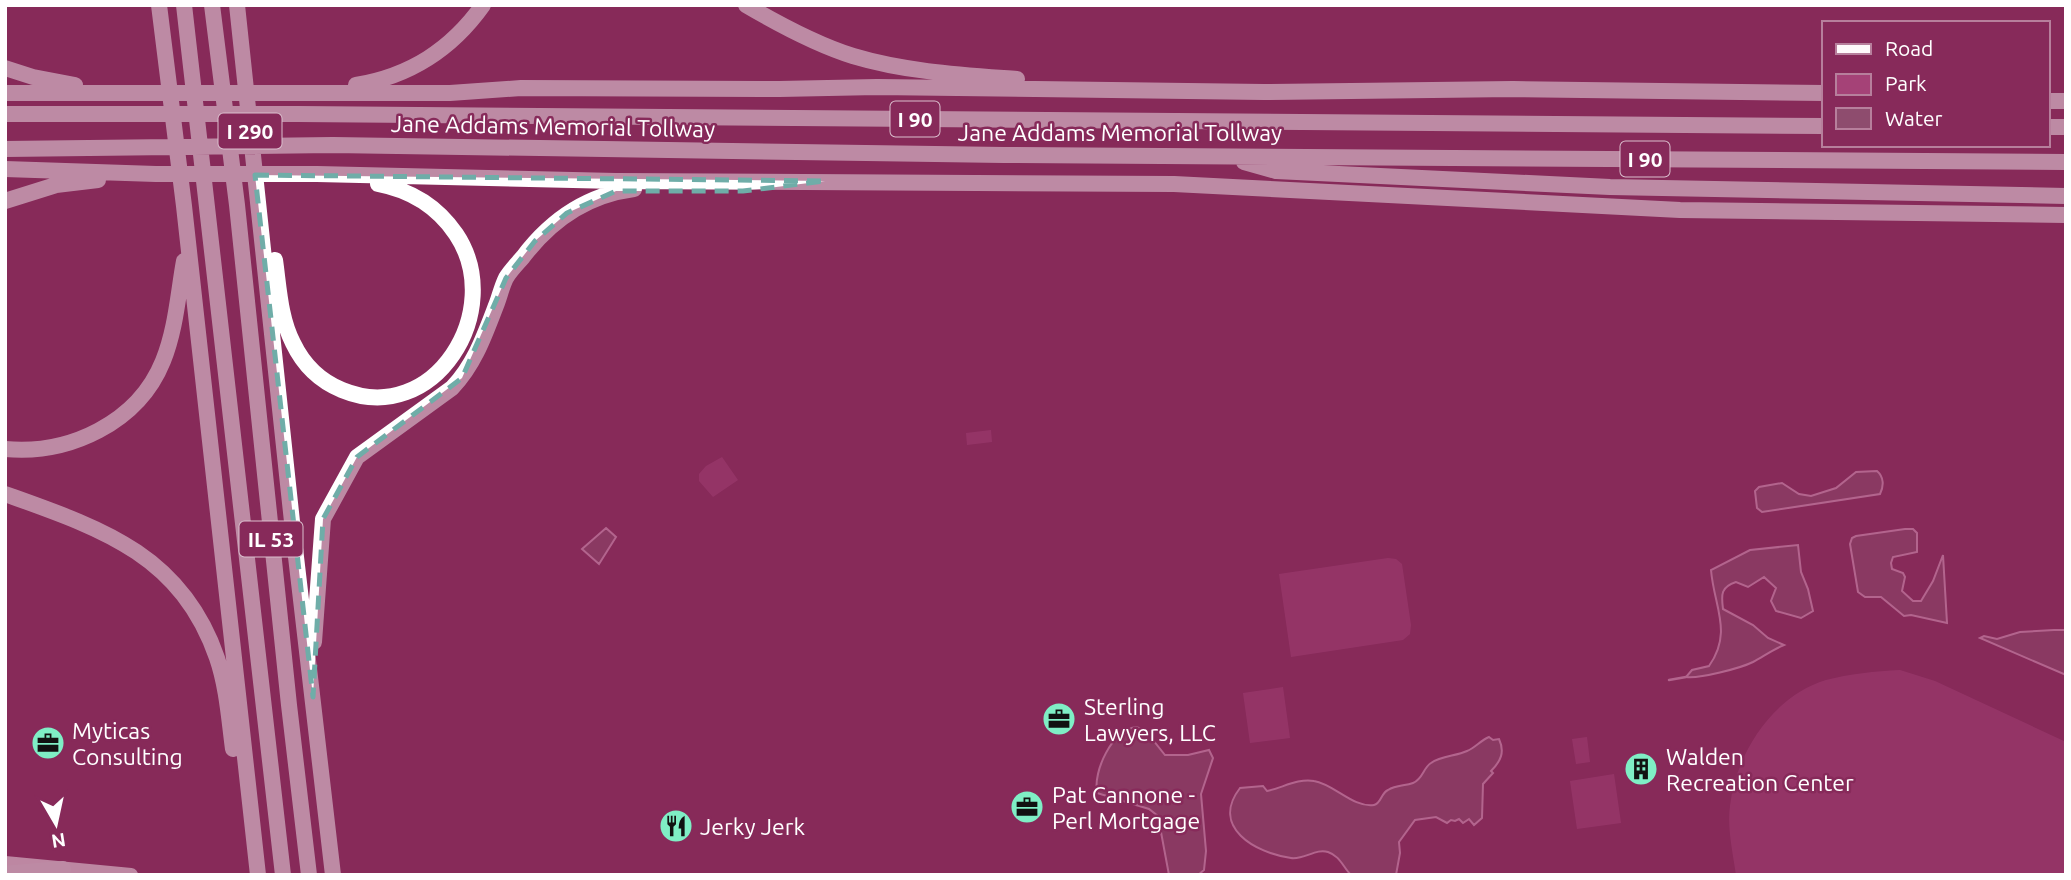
<svg xmlns="http://www.w3.org/2000/svg" width="2071" height="880" viewBox="0 0 2071 880" font-family="Ubuntu,sans-serif">
  <rect width="100%" height="100%" fill="#872a5a"/>
  <path fill="#a54277" d="M 991,430 L 992,442 L 967,445 L 966,433 Z
    M 722,457 L 738,480 L 713,497 L 699,481 L 699,474 L 706,466 Z
    M 1388,558 L 1396,559 L 1402,564 L 1411,625 L 1410,634 L 1403,640 L 1291,657 L 1279,574 Z
    M 1900,670 L 1935,681 L 2066,742 L 2066,875 L 1736,875 C 1733,853 1727,828 1730,806 C 1736,753 1773,696 1826,680 C 1849,674 1876,671 1900,670 Z
    M 1283,687 L 1290,738 L 1250,743 L 1243,693 Z
    M 1587,737 L 1590,762 L 1576,764 L 1572,739 Z
    M 1614,774 L 1621,823 L 1577,829 L 1570,781 Z"/>
  <path fill="#8e4c6e" stroke="#e8accd" stroke-width="2" d="M 1877,471 C 1884,477 1884,486 1880,494 L 1762,512 L 1757,508 L 1755,491 L 1759,487 L 1782,483 L 1799,494 L 1811,496 L 1836,488 L 1856,472 Z
    M 606,528 L 616,537 L 599,564 L 582,549 Z
    M 1905,529 L 1913,529 L 1917,533 L 1917,552 L 1893,557 L 1891,563 L 1892,569 L 1903,573 L 1905,577 L 1902,591 L 1913,601 L 1921,601 L 1933,581 L 1943,555 L 1947,623 L 1911,615 L 1904,616 L 1881,597 L 1865,597 L 1858,592 L 1850,544 L 1852,538 L 1856,536 Z
    M 1798,545 L 1801,572 L 1808,589 L 1813,611 L 1801,618 L 1776,611 L 1771,601 L 1776,588 L 1764,577 L 1748,587 L 1736,582 C 1721,587 1721,594 1723,609 L 1753,625 L 1768,638 L 1784,645 C 1772,650 1764,656 1753,662 C 1741,668 1699,679 1686,677 L 1692,670 L 1709,666 C 1733,632 1714,607 1711,570 L 1750,550 Z
    M 2054,630 L 2066,630 L 2066,675 L 1980,638 L 1984,636 L 1997,639 L 2020,632 Z
    M 1136,727 L 1145,730 L 1165,755 L 1188,755 L 1209,750 L 1213,758 L 1201,794 L 1206,851 L 1204,870 L 1198,875 L 1169,875 L 1158,816 L 1149,809 L 1097,793 C 1093,771 1112,730 1136,727 Z
    M 1489,737 L 1493,740 L 1499,739 C 1505,752 1501,761 1491,771 L 1493,773 L 1483,784 L 1482,818 L 1474,825 L 1469,819 L 1463,823 L 1459,819 L 1455,821 L 1451,820 L 1447,823 L 1436,817 L 1415,820 L 1399,842 L 1400,853 L 1396,875 L 1351,875 C 1343,867 1340,856 1328,852 C 1316,848 1304,860 1291,858 C 1255,853 1210,827 1240,788 L 1263,786 L 1267,791 C 1282,788 1298,778 1314,781 C 1334,784 1353,808 1374,805 C 1381,804 1381,793 1388,790 C 1396,785 1405,786 1413,783 C 1423,779 1423,768 1431,763 C 1441,756 1456,756 1467,751 C 1475,748 1481,740 1489,737 Z"/>
  <g fill="none" stroke-linecap="round" stroke-linejoin="round">
    <path stroke="#e8accd" stroke-width="2.5" d="M 1669,680 L 1686,677"/>
    <path stroke="#fef9fb" stroke-width="14" d="M 5,863 L 131,875"/>
    <path stroke="#fff" stroke-width="16" d="M 159,5 L 184,206 L 258,875
      M 184,5 L 283,875
      M 212,5 L 237,205 L 289,705 L 309,875
      M 237,5 L 293,531 L 333,875
      M 746,5 C 780,25 815,44 853,56 C 906,72 963,75 1017,79
      M 5,68 L 33,77 L 75,85
      M 356,85 C 410,76 451,50 483,5
      M 5,93 L 450,93 L 521,88 L 779,89 L 877,87 L 1264,92 L 1513,89 L 1824,93
      M 2048,101 L 2066,101
      M 5,114 L 298,114 L 1824,126
      M 2048,127 L 2066,127
      M 5,149 L 333,145 L 1004,155 L 2066,162
      M 1244,162 L 1276,171 L 1610,187 L 2066,196
      M 5,169 L 156,174 L 317,174 L 616,181 L 1174,184 L 1680,210 L 2066,215
      M 5,201 L 56,185 L 98,180
      M 275,260 C 279,288 280,318 293,343 C 303,364 320,381 342,390 C 434,428 507,310 456,234 C 437,206 410,190 378,184
      M 5,449 C 69,455 138,423 163,361 C 176,329 178,294 184,261
      M 5,494 C 100,528 181,554 217,658 C 227,687 229,719 233,749
      M 314,642 L 323,519 L 357,457 L 452,388 C 475,364 485,334 497,303 C 500,295 502,286 506,278 C 510,271 517,264 523,257 C 551,220 587,195 634,189
      M 5,874 L 63,869"/>
  </g>
  <path d="M0 0H2071V880H0ZM 255,175 L 825,181 L 743,191 L 616,191 L 567,213 L 535,241 L 506,278 L 462,378 L 357,457 L 323,519 L 313,697 Z" fill="#872a5a" fill-opacity=".55" fill-rule="evenodd"/>
  <path fill="none" stroke="#6fada8" stroke-width="5" stroke-dasharray="14 9" stroke-linejoin="round" d="M 255,175 L 825,181 L 743,191 L 616,191 L 567,213 L 535,241 L 506,278 L 462,378 L 357,457 L 323,519 L 313,697 Z"/>
  <defs>
    <symbol id="office-disc" viewBox="-11 -11 22 22"><circle r="9.5" fill="#7feec5" stroke="#872a5a"/><path d="M-6-3h4V-5.5h4V-3h4V5H-6ZM-1-4.5V-3h2v-1.5ZM-6 0V1H6V0Z" fill="#111"/></symbol>
    <symbol id="building-disc" viewBox="-11 -11 22 22"><circle r="9.5" fill="#7feec5" stroke="#872a5a"/><path d="M-4-6H4V6H1V3H-1V6H-4ZM-2.5-4.3h1.7v1.8h-1.7ZM.8-4.3h1.7v1.8H.8ZM-2.5-1h1.7V.8h-1.7ZM.8-1h1.7V.8H.8Z" fill="#111"/></symbol>
    <symbol id="restaurant-disc" viewBox="-11 -11 22 22"><circle r="9.5" fill="#7feec5" stroke="#872a5a"/><path d="M-5-6h1v4h1v-4h1v4h1v-4h1v5L-1.5 .5V6h-2V.5L-5-1ZM5-6V6H3V1.5H1.5Q1.5-4 5-6Z" fill="#111"/></symbol>
  </defs>
  <g fill-rule="evenodd">
    <use href="#office-disc" x="1040" y="700" width="38" height="38"/>
    <use href="#office-disc" x="29" y="724" width="38" height="38"/>
    <use href="#building-disc" x="1622" y="750" width="38" height="38"/>
    <use href="#office-disc" x="1008" y="788" width="38" height="38"/>
    <use href="#restaurant-disc" x="657" y="807" width="38" height="38"/>
  </g>
  <g text-anchor="middle" dominant-baseline="central" stroke-width="5" stroke-linejoin="round" paint-order="stroke">
    <g fill="#872a5a" stroke="#dbbfce" stroke-width="2">
      <rect x="890.5" y="101.5" width="49" height="35" rx="5"/>
      <rect x="218.5" y="113.5" width="63" height="35" rx="5"/>
      <rect x="1620.5" y="141.5" width="49" height="35" rx="5"/>
      <rect x="239.5" y="521.5" width="63" height="35" rx="5"/>
    </g>
    <g font-size="21" font-weight="bold" fill="#fff">
      <text x="915" y="119">I 90</text>
      <text x="250" y="131">I 290</text>
      <text x="1645" y="159">I 90</text>
      <text x="271" y="539">IL 53</text>
    </g>
    <g font-size="23" fill="#fff" stroke="#872a5a">
      <text transform="translate(553 126) rotate(1)">Jane Addams Memorial Tollway</text>
      <text x="1120" y="132">Jane Addams Memorial Tollway</text>
    </g>
    <g font-size="23" fill="#fff" stroke="#872a5a" text-anchor="start">
      <text x="1084" y="706">Sterling<tspan x="1084" dy="26">Lawyers, LLC</tspan></text>
      <text x="72" y="730">Myticas<tspan x="72" dy="26">Consulting</tspan></text>
      <text x="1666" y="756">Walden<tspan x="1666" dy="26">Recreation Center</tspan></text>
      <text x="1052" y="794">Pat Cannone -<tspan x="1052" dy="26">Perl Mortgage</tspan></text>
      <text x="700" y="826">Jerky Jerk</text>
    </g>
  </g>
  <rect width="2071" height="880" fill="none" stroke="#ffffff" stroke-width="14"/>
  <rect x="1822" y="21" width="228" height="126" fill="#872a5a" stroke="#b77f9c" stroke-width="2"/>
  <rect x="1836" y="44" width="35" height="10" fill="#fef9fb" stroke="#b77f9c" stroke-width="2"/>
  <text x="1885" y="56" font-size="21" fill="#ffffff">Road</text>
  <rect x="1836" y="74" width="35" height="21" fill="#a54277" stroke="#b77f9c" stroke-width="2"/>
  <text x="1885" y="91" font-size="21" fill="#ffffff">Park</text>
  <rect x="1836" y="108" width="35" height="21" fill="#8e4c6e" stroke="#b77f9c" stroke-width="2"/>
  <text x="1885" y="126" font-size="21" fill="#ffffff">Water</text>
  <g transform="translate(56 824) rotate(171)" stroke="#872a5a" stroke-width="5" paint-order="stroke">
  <path d="M0-5L12 26L0 18L-12 26Z" fill="#ffffff"/>
  <text y="-10" font-size="19" font-weight="bold" text-anchor="middle" fill="#ffffff">N</text>
  </g>
</svg>
